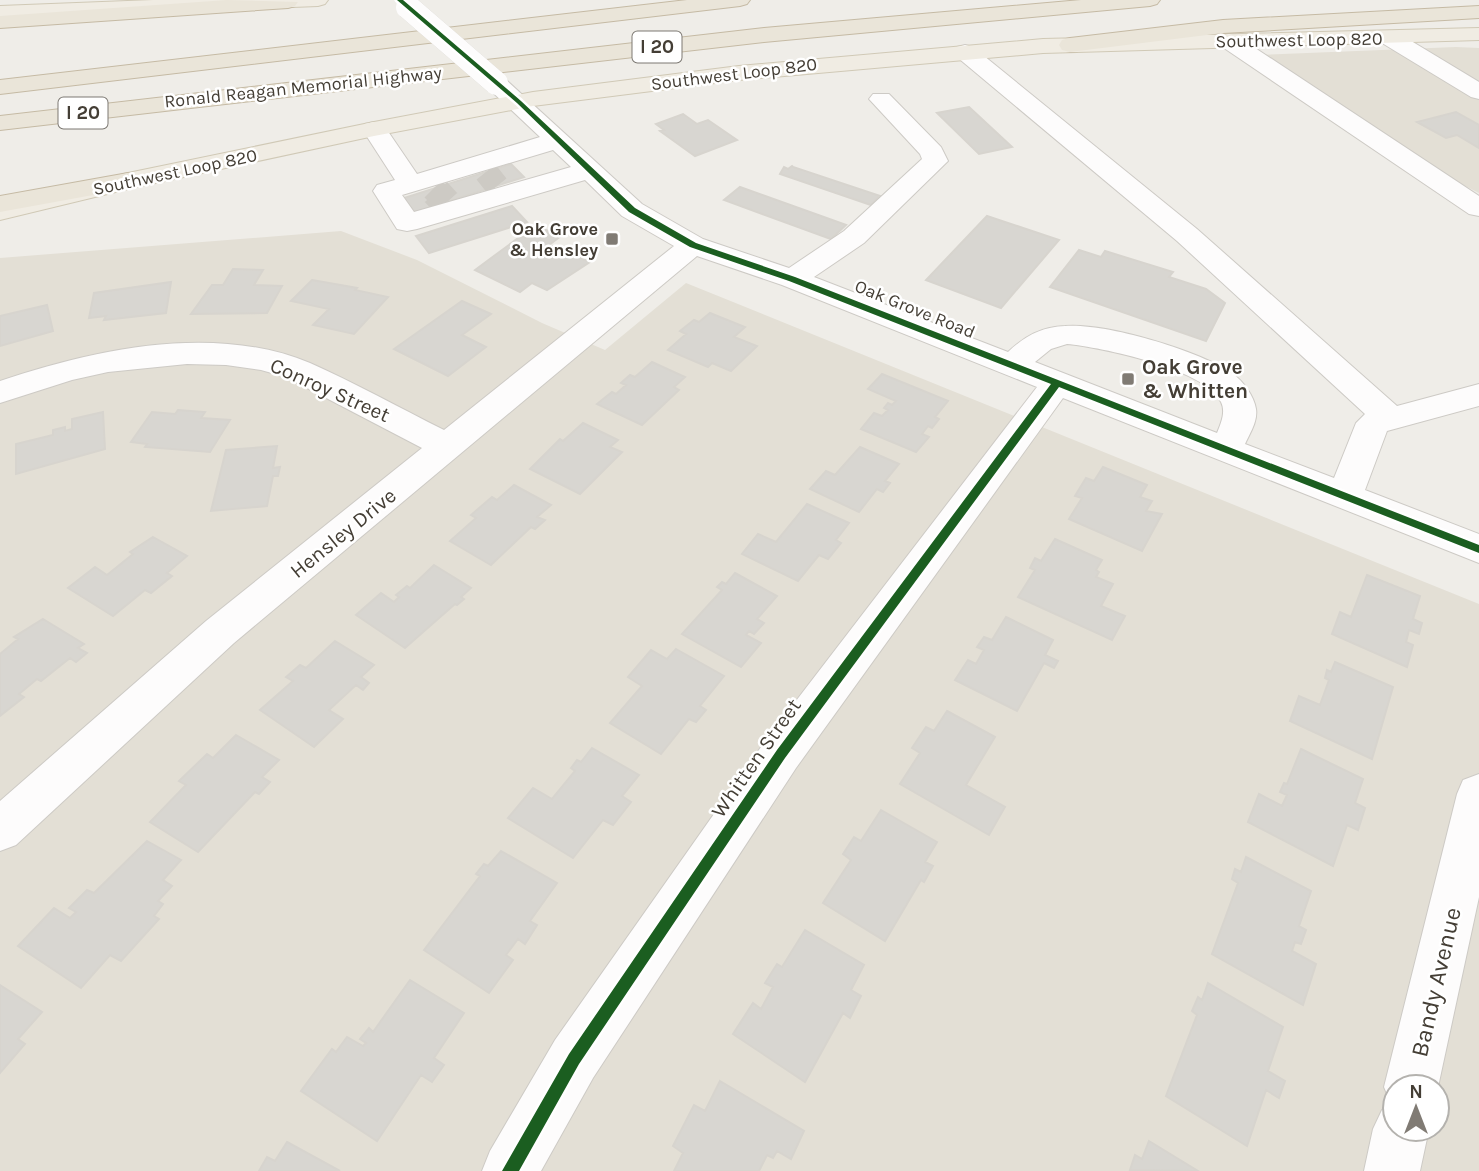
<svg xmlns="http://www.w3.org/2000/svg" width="1479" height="1171" viewBox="0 0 1479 1171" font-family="Karla,sans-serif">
  <rect width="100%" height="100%" fill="#efede8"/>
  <path fill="#e3dfd5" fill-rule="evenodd" d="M 1456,47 L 1479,48 L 1479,193 L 1436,171 L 1259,55 Z
    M 341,231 L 417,260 L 542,323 L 605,350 L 686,283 L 1479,604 L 1479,1171 L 0,1171 L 0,258 ZM 1395,1087 L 1437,1087 L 1437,1129 L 1395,1129 Z"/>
  <path fill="#d8d6d1" stroke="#d7d4ce" stroke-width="2" d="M 969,107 L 1012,147 L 979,154 L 937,113 Z
    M 1456,112 L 1479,125 L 1479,148 L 1457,135 L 1446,138 L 1417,122 Z
    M 683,114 L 697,124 L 708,120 L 737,140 L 695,156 L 660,131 L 664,130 L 656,124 Z
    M 511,164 L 524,177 L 413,213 L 401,199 Z
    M 792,166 L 793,167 L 880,196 L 871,205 L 780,174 L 784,167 L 788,169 Z
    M 740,187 L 846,225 L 831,239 L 724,200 Z
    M 512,206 L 527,222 L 429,253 L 416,236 Z
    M 987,216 L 1059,240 L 1001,308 L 926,280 Z
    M 541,228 L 561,236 L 549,245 L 590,262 L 547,290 L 532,283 L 520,292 L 475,270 L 521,236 L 526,238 Z
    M 1079,250 L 1101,257 L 1105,251 L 1173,272 L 1169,277 L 1206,289 L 1225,303 L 1206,341 L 1050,287 Z
    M 233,269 L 263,270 L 254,285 L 282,286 L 267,313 L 191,314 L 212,285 L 223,285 Z
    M 312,280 L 357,288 L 355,290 L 388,297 L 354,334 L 313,325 L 329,309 L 291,301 Z
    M 171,282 L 166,313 L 104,320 L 106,316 L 89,318 L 94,293 Z
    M 462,301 L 491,314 L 462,335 L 486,347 L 448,376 L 394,349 Z
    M 47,305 L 53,331 L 0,346 L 0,316 Z
    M 710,313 L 745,327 L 734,337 L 757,346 L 731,371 L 712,363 L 708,367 L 668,350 L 686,334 L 680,331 L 694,320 L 699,322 Z
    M 652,362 L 685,377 L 674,387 L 679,390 L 642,425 L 597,404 L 612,392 L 616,394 L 626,385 L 621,383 L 630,375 L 635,377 Z
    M 882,374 L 948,401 L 935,417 L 939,419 L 932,428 L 928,426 L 922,434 L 929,437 L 916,452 L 861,429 L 874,413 L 882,416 L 888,410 L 884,408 L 888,403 L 892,405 L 896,401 L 868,389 Z
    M 178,410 L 205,412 L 201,418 L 230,420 L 210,452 L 145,447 L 147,444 L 131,442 L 152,412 L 175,414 Z
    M 103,412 L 105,449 L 16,474 L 16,444 L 53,435 L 53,430 L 65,427 L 65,431 L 72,429 L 72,419 Z
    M 583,423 L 618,440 L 610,447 L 622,452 L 580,494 L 530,469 L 560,439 L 563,441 Z
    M 277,446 L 273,468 L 280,467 L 278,476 L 273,476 L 267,506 L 211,511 L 226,450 Z
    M 860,447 L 899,464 L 885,481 L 890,483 L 883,492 L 877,489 L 859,512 L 810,489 L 826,471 L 835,475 Z
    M 1103,467 L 1147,485 L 1140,497 L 1152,501 L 1146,511 L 1162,514 L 1142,551 L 1069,519 L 1082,498 L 1075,496 L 1086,478 L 1094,481 Z
    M 514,485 L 551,505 L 537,517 L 545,520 L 535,529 L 531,527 L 491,565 L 450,541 L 476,518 L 471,515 L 492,497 L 497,500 Z
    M 807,504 L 849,523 L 836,540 L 841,543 L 828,559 L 819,555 L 798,581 L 742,554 L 758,534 L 776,542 Z
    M 153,537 L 187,556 L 167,573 L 172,576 L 151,593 L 145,590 L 113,616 L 68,588 L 95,567 L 107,575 L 133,554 L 130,552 Z
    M 1055,539 L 1102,560 L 1096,570 L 1099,572 L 1096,577 L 1113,584 L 1101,606 L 1125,616 L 1112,640 L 1018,597 L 1035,570 L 1030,568 L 1035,558 L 1041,561 Z
    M 434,565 L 471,588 L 461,597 L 464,599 L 457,605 L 455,604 L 405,648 L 356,615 L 381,593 L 394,602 L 399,597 L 396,595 L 407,586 L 410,588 Z
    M 735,573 L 777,596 L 757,619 L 764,623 L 754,634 L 749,631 L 746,635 L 761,643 L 741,667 L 682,634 L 722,590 L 717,587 L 722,582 L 726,584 Z
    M 1367,575 L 1420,596 L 1413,619 L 1422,623 L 1419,634 L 1409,630 L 1406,642 L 1413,645 L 1407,667 L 1332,634 L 1340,612 L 1351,617 Z
    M 1006,617 L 1053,640 L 1045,655 L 1058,661 L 1054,668 L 1044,663 L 1017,711 L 955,680 L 968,660 L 976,664 L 984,650 L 977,647 L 984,637 L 992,640 Z
    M 43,619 L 84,644 L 78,648 L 87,653 L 76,662 L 70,658 L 41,681 L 37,679 L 19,694 L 24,697 L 0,716 L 0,654 L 18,639 L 14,637 Z
    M 335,641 L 374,665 L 361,677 L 369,683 L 363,690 L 356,685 L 329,710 L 343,719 L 314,747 L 260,710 L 293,681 L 286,677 L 300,665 L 306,668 Z
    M 676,649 L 724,676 L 700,706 L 706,710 L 696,722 L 689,719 L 661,754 L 610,723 L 642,686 L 628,677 L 651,650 L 667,659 Z
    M 1335,662 L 1393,687 L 1372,759 L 1290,721 L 1299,696 L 1320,705 L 1329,680 L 1325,678 L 1327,670 L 1331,672 Z
    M 947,711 L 995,737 L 966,785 L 1005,807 L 989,835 L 900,784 L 920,753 L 912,748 L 926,727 L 934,731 Z
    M 236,735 L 279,760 L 262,777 L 270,782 L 259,794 L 255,792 L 198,852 L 150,822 L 186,785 L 179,781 L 207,754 L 213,758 Z
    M 592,748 L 639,775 L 622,796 L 631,802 L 613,825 L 603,820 L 573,858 L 508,818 L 533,788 L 552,799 L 575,771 L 571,768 L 577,760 L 581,762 Z
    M 1301,749 L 1363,779 L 1355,803 L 1365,808 L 1358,830 L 1347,825 L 1333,866 L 1248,822 L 1259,794 L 1282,806 L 1287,795 L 1280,792 L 1284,783 L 1287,784 Z
    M 881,810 L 937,842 L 925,862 L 933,866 L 924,882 L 921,880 L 885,941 L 823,903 L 851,860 L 843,854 L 854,837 L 861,841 Z
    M 147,841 L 181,860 L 163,880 L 172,886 L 158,901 L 163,904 L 154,916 L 159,919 L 121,961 L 110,955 L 81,988 L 18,946 L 54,908 L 70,918 L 76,912 L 69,908 L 87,890 L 94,893 Z
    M 501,851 L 557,883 L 530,921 L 537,925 L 525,944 L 518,939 L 506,955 L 513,960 L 489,993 L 424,950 L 480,876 L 476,874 L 484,864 L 488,866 Z
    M 1246,857 L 1311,891 L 1299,926 L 1306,930 L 1301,944 L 1295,942 L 1292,951 L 1316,964 L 1303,1005 L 1212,954 L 1238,883 L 1232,879 L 1235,869 L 1241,872 Z
    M 805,930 L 864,965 L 851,990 L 861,996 L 850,1018 L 843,1013 L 805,1082 L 733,1034 L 753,1003 L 761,1009 L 773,987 L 765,983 L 777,964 L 782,967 Z
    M 410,980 L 464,1013 L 434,1058 L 444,1065 L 432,1082 L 421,1075 L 377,1141 L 301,1091 L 332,1049 L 336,1052 L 347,1037 L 363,1046 L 366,1043 L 360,1039 L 369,1028 L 373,1032 Z
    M 1208,983 L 1283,1027 L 1268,1071 L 1285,1081 L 1279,1098 L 1266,1090 L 1247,1146 L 1166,1096 L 1197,1015 L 1192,1011 L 1198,997 L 1202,1000 Z
    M 0,985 L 42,1012 L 18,1039 L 25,1044 L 0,1073 Z
    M 720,1081 L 804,1131 L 791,1159 L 777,1151 L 773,1158 L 767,1155 L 759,1171 L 674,1171 L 683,1153 L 673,1146 L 694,1105 L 705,1111 Z
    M 1149,1141 L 1198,1171 L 1130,1170 L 1135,1155 L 1142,1159 Z
    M 287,1142 L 340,1171 L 259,1171 L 267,1157 L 275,1161 Z"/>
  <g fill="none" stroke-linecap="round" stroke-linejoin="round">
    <path stroke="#cdcac4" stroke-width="24" stroke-dasharray="24 11" stroke-linecap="butt" d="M 486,172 L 497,186
      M 433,189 L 438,194"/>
    <path stroke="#cdcac4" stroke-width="30" stroke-dasharray="30 15" stroke-linecap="butt" d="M 436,192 L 446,203"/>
    <defs>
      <path id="minor" d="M 1390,31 L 1398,33 L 1479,82 L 1479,99 L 1471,97 L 1382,43 L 1379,38 L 1382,33 Z
        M 1229,34 L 1237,36 L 1479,196 L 1479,216 L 1469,214 L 1221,46 L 1218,41 L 1221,36 Z
        M 965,45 L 973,47 L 1197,229 L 1397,406 L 1479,384 L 1479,406 L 1387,431 L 1365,490 L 1479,534 L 1479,563 L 1063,398 L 796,768 L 593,1078 L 541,1171 L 482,1171 L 490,1151 L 555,1040 L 766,740 L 1037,387 L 782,285 L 697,256 L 234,643 L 16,845 L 0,851 L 0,801 L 206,621 L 422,448 L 286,377 L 261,370 L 226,365 L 187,364 L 108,372 L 72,380 L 0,403 L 0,381 C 95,349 214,323 310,363 C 355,383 400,408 444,430 L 674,246 L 622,216 L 585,180 L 417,229 L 407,231 L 397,229 L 373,191 L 377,185 L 395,180 L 362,129 L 365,124 L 374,122 L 383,124 L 417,174 L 540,137 L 488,88 L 484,83 L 488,78 L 504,78 L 642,204 L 703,239 L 789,268 L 844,231 L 922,159 L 920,154 L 869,99 L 873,94 L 889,94 L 941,147 L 948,161 L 864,243 L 814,277 L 1008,352 C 1025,336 1041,327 1065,326 C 1106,323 1198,350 1233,374 C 1243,381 1254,396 1256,409 C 1258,421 1250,433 1245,444 L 1334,478 L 1356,423 L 1365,414 L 1177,241 L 957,57 L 954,52 L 957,47 ZM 553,150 L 571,167 L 414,212 L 402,195 ZM 1067,344 C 1100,347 1206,369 1221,402 C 1226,412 1221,423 1217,433 L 1035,362 L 1051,349 Z
        M 1479,774 L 1479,897 L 1438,1087 L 1437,1089 L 1437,1087 L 1395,1087 L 1395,1129 L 1429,1129 L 1420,1171 L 1364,1171 L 1373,1129 L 1382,1110 L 1392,1105 L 1384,1087 L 1457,794 L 1463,780 Z"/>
      <path id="major" d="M 153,0 L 328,0 L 325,4 L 318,6 L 0,18 L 0,6 Z
        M 1479,28 L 1479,40 L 1043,53 L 739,80 L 533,106 L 374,136 L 128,189 L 0,220 L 0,204 L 128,173 L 374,122 L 533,92 L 739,66 L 1043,39 Z"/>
      <path id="highway" d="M 227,0 L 298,2 L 295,6 L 288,8 L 0,28 L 0,16 Z
        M 687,0 L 750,0 L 747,4 L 740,6 L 0,94 L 0,80 Z
        M 1081,0 L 1160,0 L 1157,4 L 1150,6 L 764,42 L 0,130 L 0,116 L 764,28 Z
        M 1479,6 L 1479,18 L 1223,33 L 1070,52 L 1062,50 L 1059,45 L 1062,40 L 1070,38 L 1223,20 Z
        M 128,173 L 137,175 L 141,181 L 137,187 L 0,212 L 0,196 Z"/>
    </defs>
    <use href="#minor" stroke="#cdcac5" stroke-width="2"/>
    <use href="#major" stroke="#d0c9b6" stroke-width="2"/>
    <use href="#highway" stroke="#c5baa4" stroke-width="2"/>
    <use href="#minor" fill="#fdfcfc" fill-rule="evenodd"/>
    <use href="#major" fill="#f0ece3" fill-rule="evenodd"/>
    <use href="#highway" fill="#eae5d9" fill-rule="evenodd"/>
    <defs>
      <path id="minor-bridge" d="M 408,7 L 496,83"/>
    </defs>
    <use href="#minor-bridge" stroke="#cdcac5" stroke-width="24" stroke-linecap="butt"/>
    <use href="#minor-bridge" stroke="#fdfcfc" stroke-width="24"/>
    <defs>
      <path id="cycleway" d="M 397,0 L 403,0 L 521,101 L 635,208 L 696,243 L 795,277 L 1479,545 L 1479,553 L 1059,387 L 785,758 L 579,1064 L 519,1171 L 502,1171 L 569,1054 L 777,750 L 1051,384 L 789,281 L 690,247 L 629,212 L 517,103 Z"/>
    </defs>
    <use href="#cycleway" stroke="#fff" stroke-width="5"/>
    <use href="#cycleway" fill="#1b5e20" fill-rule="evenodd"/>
  </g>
  <g fill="#807b74" stroke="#fff" stroke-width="2.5">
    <rect x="605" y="232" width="14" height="14" rx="3.5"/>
    <rect x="1121" y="372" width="14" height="14" rx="3.5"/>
  </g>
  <g text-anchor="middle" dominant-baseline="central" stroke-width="5" stroke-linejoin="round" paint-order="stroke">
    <g font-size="18" fill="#443e35" stroke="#fff">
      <text transform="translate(1299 40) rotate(-1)">Southwest Loop 820</text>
      <text transform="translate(734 74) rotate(-7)">Southwest Loop 820</text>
      <text transform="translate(303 87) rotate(-6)">Ronald Reagan Memorial Highway</text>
      <text transform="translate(175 172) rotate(-12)">Southwest Loop 820</text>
      <text transform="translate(915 309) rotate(22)">Oak Grove Road</text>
    </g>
    <g font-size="18" font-weight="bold" fill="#443e35" stroke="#fff" text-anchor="end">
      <text x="598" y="229">Oak Grove<tspan x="598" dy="21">&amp; Hensley</tspan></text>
    </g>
    <g fill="#fff" stroke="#7c7872" stroke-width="2">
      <rect x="632.5" y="31.5" width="49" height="31" rx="5"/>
      <rect x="58.5" y="97.5" width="49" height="31" rx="5"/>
    </g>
    <g font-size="19" font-weight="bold" fill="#443e35">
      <text x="657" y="47">I 20</text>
      <text x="83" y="113">I 20</text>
    </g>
    <g font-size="21" font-weight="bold" fill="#443e35" stroke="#fff" text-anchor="start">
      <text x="1142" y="367">Oak Grove<tspan x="1142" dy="24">&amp; Whitten</tspan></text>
    </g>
    <g font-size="21" fill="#443e35" stroke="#fff">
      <text transform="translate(330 390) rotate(24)">Conroy Street</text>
      <text transform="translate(343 533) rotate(-39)">Hensley Drive</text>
      <text transform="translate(756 758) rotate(-55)">Whitten Street</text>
    </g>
    <g font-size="24" fill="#443e35" stroke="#fff">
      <text transform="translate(1436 982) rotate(-77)">Bandy Avenue</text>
    </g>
  </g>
  <g transform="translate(1416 1108)"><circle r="33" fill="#ffffff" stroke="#b4b2ae" stroke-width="2"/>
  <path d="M0-5L12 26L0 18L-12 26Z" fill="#807b74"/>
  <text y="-10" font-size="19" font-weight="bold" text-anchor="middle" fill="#443e35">N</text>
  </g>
</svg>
